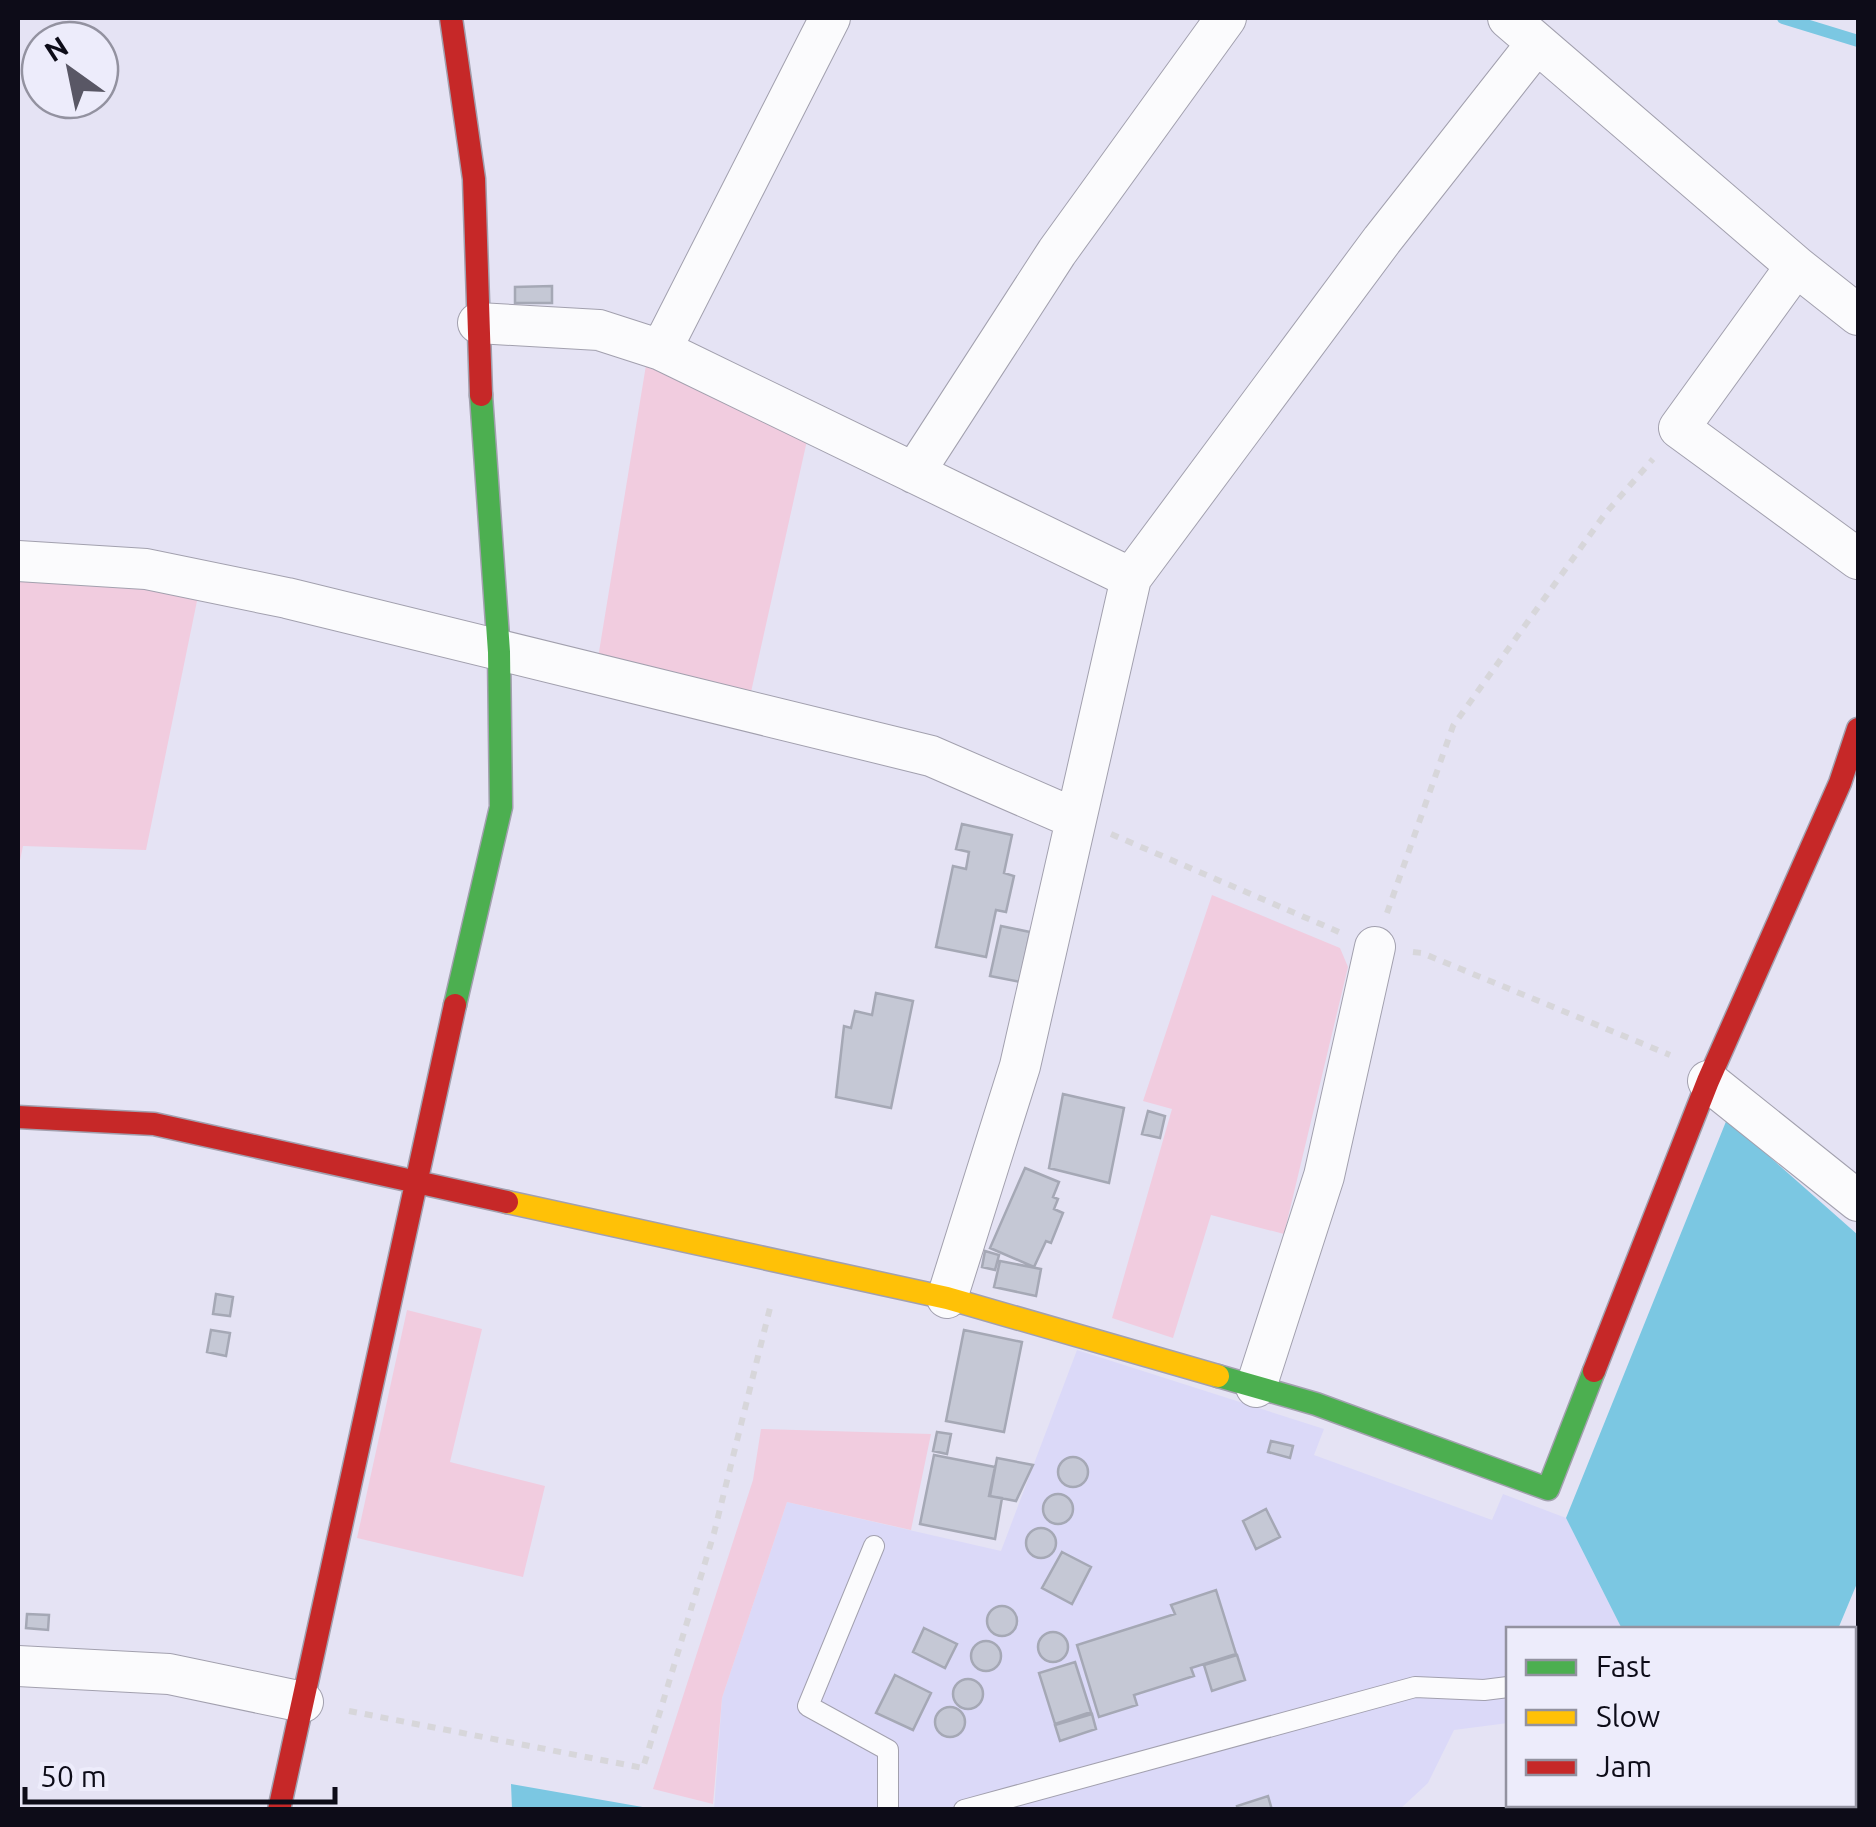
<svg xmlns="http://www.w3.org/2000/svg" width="1876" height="1827" viewBox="0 0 1876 1827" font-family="Ubuntu,sans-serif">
  <rect width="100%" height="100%" fill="#e5e3f4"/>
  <path fill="#dbd9f8" d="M 1077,1350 L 1324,1429 L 1314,1455 L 1492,1520 L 1503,1494 L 1566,1518 L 1622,1629 L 1508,1630 L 1508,1723 L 1454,1730 L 1428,1783 L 1400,1809 L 714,1810 L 722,1698 L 787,1502 L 1001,1551 Z"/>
  <path fill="#f1ccdf" d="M 647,359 L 808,436 L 751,692 L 598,658 Z
    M 18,578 L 83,578 L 198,596 L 146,850 L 23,846 L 18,870 Z
    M 1212,895 L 1340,948 L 1348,967 L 1284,1234 L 1211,1215 L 1173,1338 L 1112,1318 L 1172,1109 L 1143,1101 Z
    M 407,1310 L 482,1329 L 450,1462 L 545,1486 L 523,1577 L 357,1538 Z
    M 761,1429 L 931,1434 L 911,1530 L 787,1502 L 722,1698 L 713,1804 L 653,1789 L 753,1480 Z"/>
  <path fill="#7bc7e2" d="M 1727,1119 L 1858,1235 L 1858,1581 L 1838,1629 L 1622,1629 L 1566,1518 Z
    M 511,1784 L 654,1809 L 512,1809 Z"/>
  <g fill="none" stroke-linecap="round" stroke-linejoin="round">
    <path stroke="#7bc7e2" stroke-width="12" d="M 1783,18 L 1858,41"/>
  </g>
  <path fill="#c5c8d5" stroke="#a5a8b5" stroke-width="2.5" d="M 552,286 L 552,303 L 515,303 L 515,287 Z
    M 962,824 L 1012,835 L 1004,873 L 1014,876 L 1006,912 L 996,910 L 986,957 L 936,947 L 953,866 L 966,869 L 969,852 L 956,849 Z
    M 1001,926 L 1030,932 L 1020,982 L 990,976 Z
    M 876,993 L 913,1001 L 891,1108 L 836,1097 L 844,1026 L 851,1028 L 855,1011 L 872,1015 Z
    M 1063,1094 L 1124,1108 L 1109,1183 L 1049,1168 Z
    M 1148,1111 L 1165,1116 L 1160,1138 L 1142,1134 Z
    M 1025,1168 L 1059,1182 L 1053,1197 L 1058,1199 L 1054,1209 L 1063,1213 L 1051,1243 L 1046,1241 L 1034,1267 L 990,1248 Z
    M 985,1251 L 999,1255 L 995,1270 L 982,1267 Z
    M 1000,1261 L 1041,1269 L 1036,1296 L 994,1287 Z
    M 216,1294 L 233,1297 L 230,1316 L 213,1314 Z
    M 211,1330 L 230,1333 L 226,1356 L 207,1352 Z
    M 964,1330 L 1022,1342 L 1004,1432 L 946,1421 Z
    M 937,1432 L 951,1434 L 947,1454 L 933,1451 Z
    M 1271,1441 L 1293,1446 L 1290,1458 L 1268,1452 Z
    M 934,1455 L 995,1467 L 989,1496 L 1002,1498 L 995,1539 L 920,1524 Z
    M1058 1472a15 15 0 1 1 30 0a15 15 0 1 1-30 0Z
    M 997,1458 L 1033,1465 L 1016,1501 L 990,1496 Z
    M1043 1509a15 15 0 1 1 30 0a15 15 0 1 1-30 0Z
    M 1266,1509 L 1280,1537 L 1256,1549 L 1243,1521 Z
    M1026 1543a15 15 0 1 1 30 0a15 15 0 1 1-30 0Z
    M 1062,1552 L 1091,1567 L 1072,1604 L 1042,1588 Z
    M 1216,1590 L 1236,1654 L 1191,1668 L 1194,1676 L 1134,1695 L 1137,1705 L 1099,1717 L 1077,1645 L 1175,1614 L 1171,1605 Z
    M987 1621a15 15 0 1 1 30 0a15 15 0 1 1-30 0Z
    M 27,1614 L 49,1615 L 48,1630 L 26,1628 Z
    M 924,1628 L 957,1644 L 945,1668 L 913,1652 Z
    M1038 1647a15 15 0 1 1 30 0a15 15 0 1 1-30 0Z
    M971 1656a15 15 0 1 1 30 0a15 15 0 1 1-30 0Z
    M 1237,1655 L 1245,1680 L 1212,1691 L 1204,1665 Z
    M 1075,1662 L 1091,1712 L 1055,1724 L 1039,1673 Z
    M 895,1675 L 931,1693 L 913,1730 L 876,1713 Z
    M953 1694a15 15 0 1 1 30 0a15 15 0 1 1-30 0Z
    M935 1722a15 15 0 1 1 30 0a15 15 0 1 1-30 0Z
    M 1092,1714 L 1096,1729 L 1060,1741 L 1055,1725 Z
    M 1854,1780 L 1858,1794 L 1858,1810 L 1833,1810 L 1834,1804 L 1854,1804 Z
    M 1268,1796 L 1272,1810 L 1238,1810 L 1237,1806 Z"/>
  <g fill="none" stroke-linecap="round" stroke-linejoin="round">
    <defs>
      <path id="lane" d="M 874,1546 L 808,1706 L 888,1750 L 888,1810
        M 964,1810 L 1415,1687 L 1484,1690 L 1508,1687"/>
      <path id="street" d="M 1508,18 L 1796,266 L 1858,315
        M 1796,266 L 1679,428 L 1858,559
        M 478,323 L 599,330 L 661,350 L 1131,578
        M 661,350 L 830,18
        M 914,473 L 1057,252 L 1226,18
        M 18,561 L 146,569 L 287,598 L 931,756 L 1076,819
        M 1708,1081 L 1858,1201
        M 947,1298 L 1020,1066 L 1131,578 L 1382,240 L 1537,43
        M 1256,1387 L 1324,1176 L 1375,947
        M 18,1666 L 169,1674 L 303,1702
        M 1608,1810 L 1613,1804"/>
      <path id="fast" d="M 455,1005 L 501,807 L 499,652 L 481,395
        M 1218,1376 L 1316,1404 L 1548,1489 L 1594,1371"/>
      <path id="slow" d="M 507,1202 L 947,1298 L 1218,1376
        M 1854,1672 L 1858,1661
        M 1801,1810 L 1803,1804"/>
      <path id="jam" d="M 451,18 L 474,179 L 481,395
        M 18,1117 L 154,1124 L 507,1202
        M 1594,1371 L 1708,1081 L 1840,783 L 1858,729
        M 279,1810 L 455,1005"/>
    </defs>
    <use href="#lane" stroke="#a2a0ae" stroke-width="22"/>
    <use href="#street" stroke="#a2a0ae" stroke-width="42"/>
    <use href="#fast" stroke="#a2a0ae" stroke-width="25"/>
    <use href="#slow" stroke="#a2a0ae" stroke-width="25"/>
    <use href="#jam" stroke="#a2a0ae" stroke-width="25"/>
    <path stroke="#d7d6da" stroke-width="6" stroke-dasharray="8 8" stroke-linecap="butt" d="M 1111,834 L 1339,932
      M 1387,913 L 1453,726 L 1605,514 L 1653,459
      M 1413,952 L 1422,953 L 1670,1055
      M 349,1711 L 643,1768 L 714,1533 L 770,1308"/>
    <use href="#lane" stroke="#fbfbfd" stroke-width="20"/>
    <use href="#street" stroke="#fbfbfd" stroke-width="40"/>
    <use href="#fast" stroke="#4caf50" stroke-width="22"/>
    <use href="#slow" stroke="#ffc107" stroke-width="22"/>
    <use href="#jam" stroke="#c62828" stroke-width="22"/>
  </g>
  <rect width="1876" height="1827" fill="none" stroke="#0d0c18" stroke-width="40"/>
  <rect x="1506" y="1627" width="350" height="180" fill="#edecfb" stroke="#9392a0" stroke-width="2.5"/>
  <rect x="1526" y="1660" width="50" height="15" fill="#4caf50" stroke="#9392a0" stroke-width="2.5"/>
  <text x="1596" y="1677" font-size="30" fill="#0d0c18">Fast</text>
  <rect x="1526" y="1710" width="50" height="15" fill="#ffc107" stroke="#9392a0" stroke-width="2.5"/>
  <text x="1596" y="1727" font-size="30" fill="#0d0c18">Slow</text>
  <rect x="1526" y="1760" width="50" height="15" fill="#c62828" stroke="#9392a0" stroke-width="2.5"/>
  <text x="1596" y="1777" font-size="30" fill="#0d0c18">Jam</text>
  <g transform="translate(70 70) rotate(327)"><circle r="48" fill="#edecfb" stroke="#9392a0" stroke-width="2.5"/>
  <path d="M0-8L18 38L0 25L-18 38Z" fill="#595765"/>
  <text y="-15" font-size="28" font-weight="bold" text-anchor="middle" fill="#0d0c18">N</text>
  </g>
  <path d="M25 1787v15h310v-15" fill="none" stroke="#0d0c18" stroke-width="5"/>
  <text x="40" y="1787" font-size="30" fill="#0d0c18" stroke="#edecfb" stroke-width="8" paint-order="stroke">50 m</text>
</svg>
